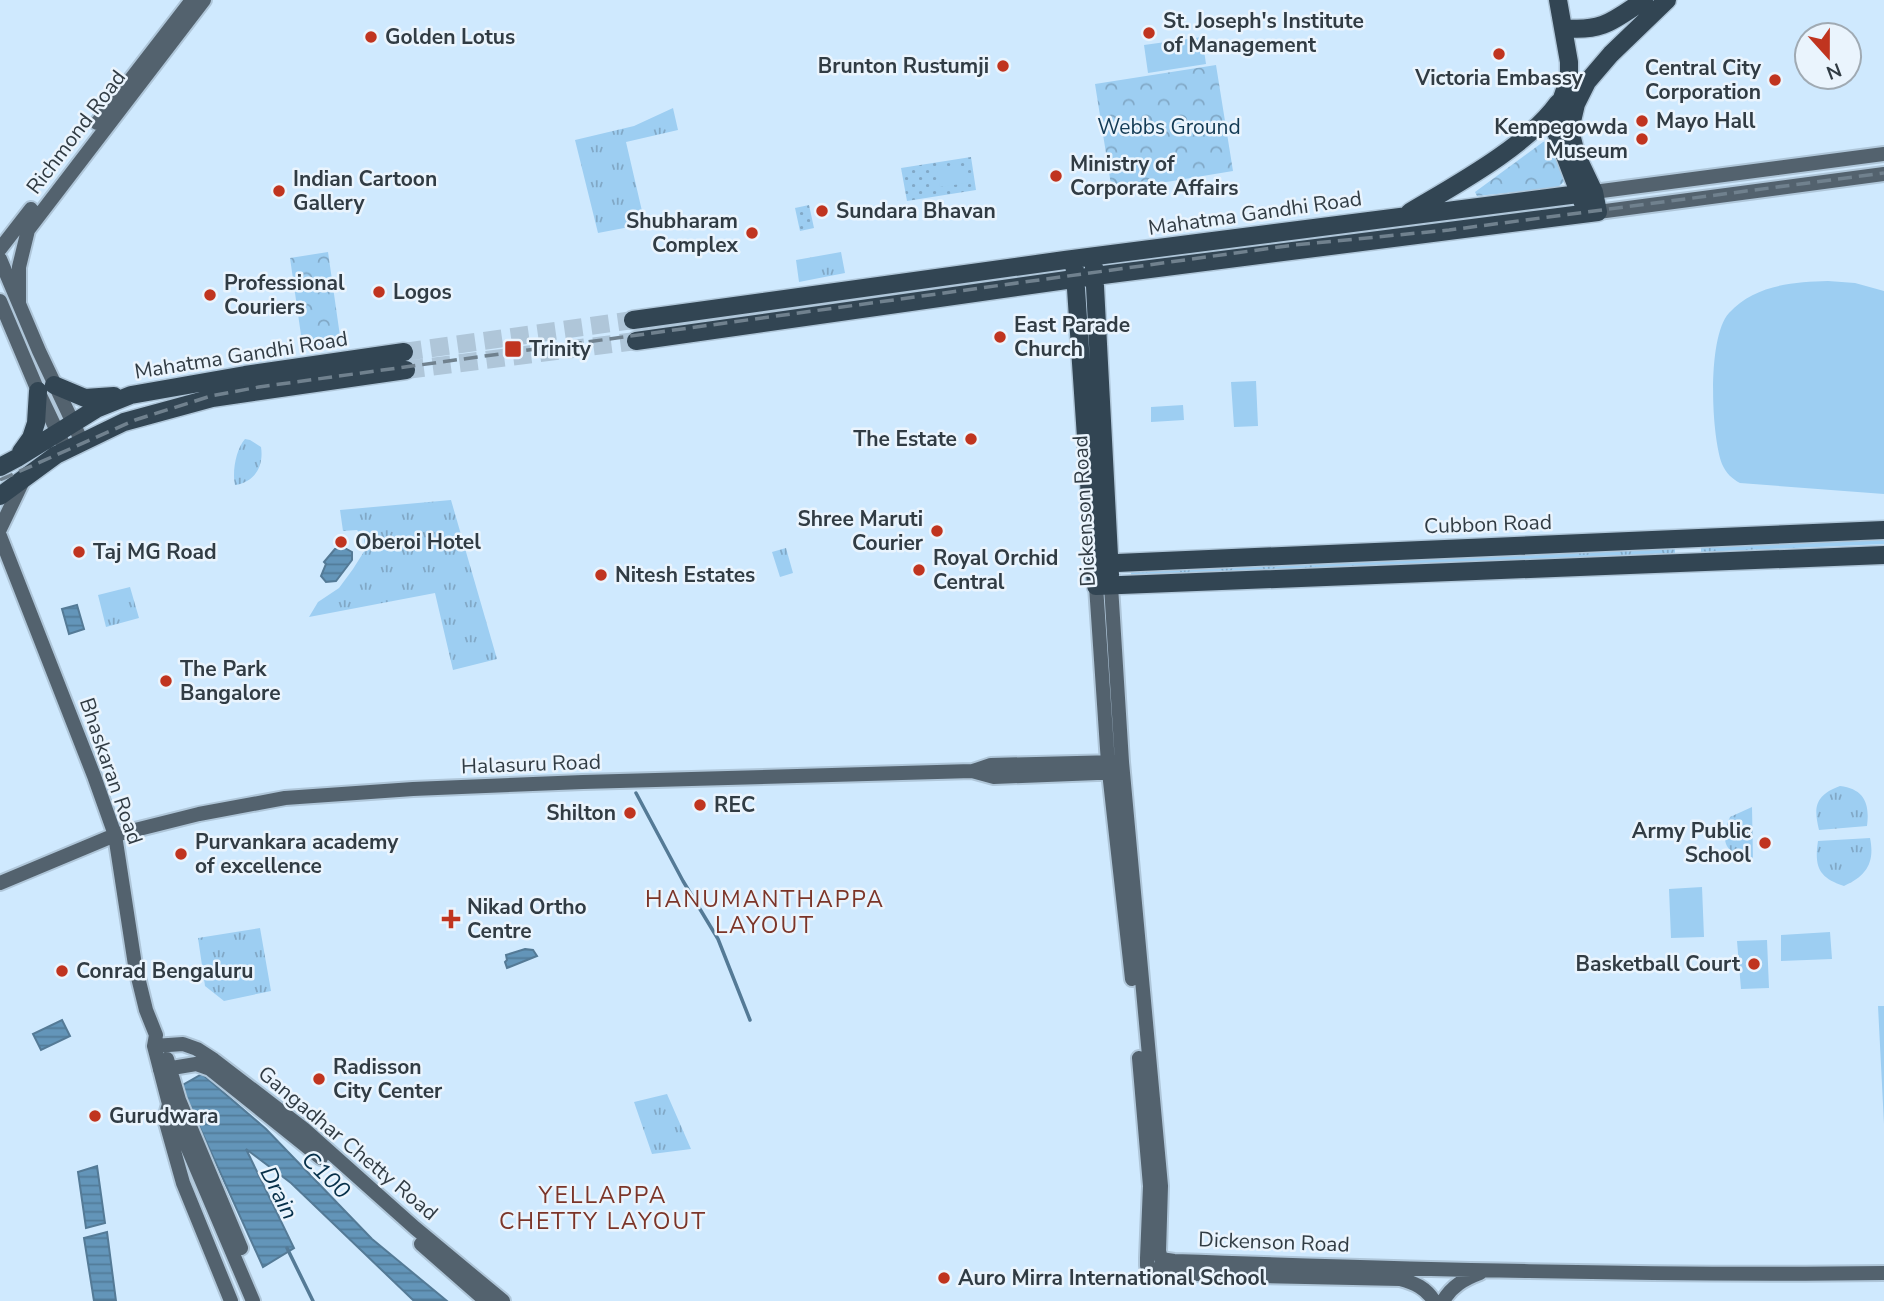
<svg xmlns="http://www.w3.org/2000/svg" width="1884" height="1301" viewBox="0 0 1884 1301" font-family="'Nunito Sans',sans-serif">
  <defs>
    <pattern id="grass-tufts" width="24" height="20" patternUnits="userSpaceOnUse" patternTransform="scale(1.75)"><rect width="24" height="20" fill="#9dcef2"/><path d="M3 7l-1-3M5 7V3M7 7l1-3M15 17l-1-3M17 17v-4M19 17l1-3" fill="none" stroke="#81a8c6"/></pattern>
    <pattern id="park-crowns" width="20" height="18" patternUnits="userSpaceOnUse" patternTransform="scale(1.75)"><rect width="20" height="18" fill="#9dcef2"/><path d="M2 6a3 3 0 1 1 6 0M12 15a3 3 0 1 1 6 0" fill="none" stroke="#81a8c6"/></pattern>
    <pattern id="garden-dots" width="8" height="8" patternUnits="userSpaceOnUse" patternTransform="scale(1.75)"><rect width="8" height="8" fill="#9dcef2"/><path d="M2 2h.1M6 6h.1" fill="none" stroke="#81a8c6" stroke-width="1.8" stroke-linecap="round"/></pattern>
    <pattern id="water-rules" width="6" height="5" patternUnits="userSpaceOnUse" patternTransform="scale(1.75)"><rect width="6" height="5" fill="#6395b9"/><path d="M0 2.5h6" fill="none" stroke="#527b98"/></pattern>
  </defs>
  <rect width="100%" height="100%" fill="#cfe9fe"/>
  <path fill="url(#grass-tufts)" d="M 673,108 L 678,130 L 626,142 L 645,224 L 598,233 L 575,140 L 634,126 Z
    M 841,252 L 845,273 L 799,282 L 796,260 Z
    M 245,439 L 250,440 L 261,447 C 264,466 255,482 235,485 C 232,472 236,449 245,439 Z
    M 451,500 L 497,659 L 453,670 L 435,593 L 309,617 L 318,602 L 339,588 L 353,569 L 365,550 L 364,538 L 357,530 L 343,531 L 340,510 Z
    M 1884,539 L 1884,544 L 1701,552 L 1701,547 Z
    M 786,548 L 793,573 L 780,577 L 772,552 Z
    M 1675,548 L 1675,553 L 1131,577 L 1131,572 Z
    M 130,587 L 139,618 L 106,627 L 98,595 Z
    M 1840,786 C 1864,789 1870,803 1867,826 L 1819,830 C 1813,806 1816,795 1840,786 Z
    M 1752,807 L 1753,860 C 1727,855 1718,843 1730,817 Z
    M 1870,838 C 1875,862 1867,876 1844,886 C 1819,878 1814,867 1818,841 Z
    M 260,928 L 271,991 L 224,1001 L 205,986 L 198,938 Z
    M 667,1094 L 691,1149 L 652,1154 L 634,1102 Z"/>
  <path fill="url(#park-crowns)" d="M 1216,65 L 1233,171 L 1112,191 L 1095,84 Z
    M 1553,139 L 1568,178 L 1557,188 L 1477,196 L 1475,192 L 1543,142 Z
    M 328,252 L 341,343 L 303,349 L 290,258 Z"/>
  <path fill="url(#garden-dots)" d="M 971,157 L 976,190 L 907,201 L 901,168 Z
    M 809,205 L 814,228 L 800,231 L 795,208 Z"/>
  <path fill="#9dcef2" d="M 1202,37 L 1206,64 L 1148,73 L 1144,45 Z
    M 966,166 L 968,183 L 940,187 L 937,170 Z
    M 1828,281 L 1855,283 L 1884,291 L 1884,494 L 1740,483 C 1732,479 1726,473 1722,464 C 1711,434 1707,337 1729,313 C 1754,285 1793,282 1828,281 Z
    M 1256,381 L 1258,426 L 1234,427 L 1231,382 Z
    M 1183,405 L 1184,420 L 1151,422 L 1151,407 Z
    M 1702,887 L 1704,937 L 1671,938 L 1669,889 Z
    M 1830,932 L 1832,959 L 1781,961 L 1781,935 Z
    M 1767,940 L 1769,988 L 1741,989 L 1737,941 Z
    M 1878,1006 L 1884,1006 L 1884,1124 Z"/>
  <path fill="url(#water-rules)" stroke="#547a96" stroke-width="2" d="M 343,547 L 352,552 L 352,560 L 336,581 L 326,582 L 321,576 L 326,564 L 324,562 L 335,549 Z
    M 77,605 L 84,629 L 69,634 L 62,609 Z
    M 525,949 L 533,950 L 537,956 L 507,968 L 505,962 L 507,960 L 506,955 Z
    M 62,1020 L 70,1036 L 41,1050 L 33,1034 Z
    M 202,1074 L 266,1129 L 372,1239 L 447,1301 L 414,1301 L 291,1183 L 246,1149 L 294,1248 L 263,1267 L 181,1086 Z
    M 97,1166 L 105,1223 L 86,1228 L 78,1172 Z
    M 107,1232 L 116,1301 L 94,1301 L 84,1238 Z"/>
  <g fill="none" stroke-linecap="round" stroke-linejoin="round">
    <path stroke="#547a96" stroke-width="3.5" d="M 636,793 L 683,881 L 718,939 L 750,1020
      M 287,1248 L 313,1301"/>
    <path stroke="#afc6d9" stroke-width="18" stroke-dasharray="18 9" stroke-linecap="butt" d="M 404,352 L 633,320
      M 406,370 L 636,341"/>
    <defs>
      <path id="secondary" d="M 97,123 L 192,0
        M 1594,192 L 1884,154
        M 1598,212 L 1884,174
        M 0,249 L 31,209
        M 0,259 L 39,351 L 82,442
        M 0,301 L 38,391 L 66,450
        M 19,303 L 19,267 L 28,230 L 204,0
        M 0,529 L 22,483
        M 0,536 L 94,776 L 115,835 L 135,965 L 146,1010 L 156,1035 L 154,1046 L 169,1104 L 253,1301
        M 1096,586 L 1108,763 L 1132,979
        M 1111,586 L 1122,762 L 1161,1186 L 1159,1251 L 1161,1259 L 1174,1261 C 1411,1269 1647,1276 1884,1273
        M 973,771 L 991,765 L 1117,762
        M 0,883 L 115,835 L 199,814 L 285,798 L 413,789 L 583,782 L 972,771 L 994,777 L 1122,772
        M 154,1046 L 183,1044 L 197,1049 L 214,1060 L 304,1129 L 415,1228 L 503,1301
        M 1139,1058 L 1150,1186 L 1147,1258 L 1147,1266 L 1151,1269 L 1207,1275 L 1400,1279 C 1415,1283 1426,1288 1434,1301
        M 167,1059 L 179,1100 L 241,1248
        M 160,1070 L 196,1064 L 210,1069 L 321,1158
        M 171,1103 L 169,1104 L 165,1119 L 183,1183 L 231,1301
        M 421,1244 L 486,1301
        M 1443,1301 C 1452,1286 1464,1279 1480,1273"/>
      <path id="primary" d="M 1558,0 L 1569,62 L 1569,78 L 1556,116 L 1556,132 L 1583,203
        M 1563,28 C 1602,32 1613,21 1644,0
        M 1410,212 C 1457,184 1526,147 1558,103
        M 1074,259 L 1096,586 L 1884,555
        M 1094,267 L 1110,575
        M 633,320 L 1065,260 L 1594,192
        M 636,341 L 1095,276 L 1598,212 L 1594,192 L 1576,154 L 1570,130 L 1576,104 L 1587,82 L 1611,54 L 1667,0
        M 54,385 L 85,398 L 114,396
        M 21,452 L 31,438 L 36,423 L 38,391
        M 0,467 L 17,458 L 96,409 L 131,395 L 245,375 L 404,352
        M 0,496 L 56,455 L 124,422 L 212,398 L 406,370
        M 1094,564 L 1884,530"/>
    </defs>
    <use href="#secondary" stroke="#afc6d9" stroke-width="18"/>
    <use href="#primary" stroke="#afc6d9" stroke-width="21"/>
    <use href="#secondary" stroke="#53626e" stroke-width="14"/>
    <use href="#primary" stroke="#324553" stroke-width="18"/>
    <path stroke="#70818e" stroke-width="3.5" stroke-dasharray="14 7" stroke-linecap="butt" d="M 0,480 L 135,420 L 211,396 L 259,387 L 1294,245 L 1449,230 L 1884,173"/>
  </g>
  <g fill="#c0341f" stroke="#eaf4fd" stroke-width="2.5">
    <circle cx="1149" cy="33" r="7"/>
    <circle cx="371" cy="37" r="7"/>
    <circle cx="1499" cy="54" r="7"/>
    <circle cx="1003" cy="66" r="7"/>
    <circle cx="1775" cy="80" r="7"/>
    <circle cx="1642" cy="121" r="7"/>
    <circle cx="1642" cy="139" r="7"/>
    <circle cx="1056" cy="176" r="7"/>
    <circle cx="279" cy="191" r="7"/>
    <circle cx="822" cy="211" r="7"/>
    <circle cx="752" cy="233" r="7"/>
    <circle cx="379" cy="292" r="7"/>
    <circle cx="210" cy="295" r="7"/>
    <circle cx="1000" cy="337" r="7"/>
    <rect x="504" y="340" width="18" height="18" rx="3.5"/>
    <circle cx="971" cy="439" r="7"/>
    <circle cx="937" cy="531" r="7"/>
    <circle cx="341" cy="542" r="7"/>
    <circle cx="79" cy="552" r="7"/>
    <circle cx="919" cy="570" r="7"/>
    <circle cx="601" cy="575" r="7"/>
    <circle cx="166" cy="681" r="7"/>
    <circle cx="700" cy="805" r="7"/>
    <circle cx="630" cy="813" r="7"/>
    <circle cx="1765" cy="843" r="7"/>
    <circle cx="181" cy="854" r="7"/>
    <path d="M447.5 908.5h7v7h7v7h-7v7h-7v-7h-7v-7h7z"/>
    <circle cx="1754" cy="964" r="7"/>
    <circle cx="62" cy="971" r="7"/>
    <circle cx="319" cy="1079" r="7"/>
    <circle cx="95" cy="1116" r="7"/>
    <circle cx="944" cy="1278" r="7"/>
  </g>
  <g text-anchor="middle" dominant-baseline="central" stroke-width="5" stroke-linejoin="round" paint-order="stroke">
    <g font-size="21" font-weight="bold" fill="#313c44" stroke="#eaf4fd" text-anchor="start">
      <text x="1163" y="21">St. Joseph's Institute<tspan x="1163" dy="24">of Management</tspan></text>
      <text x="385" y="37">Golden Lotus</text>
      <text x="989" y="66" text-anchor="end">Brunton Rustumji</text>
      <text x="1761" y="68" text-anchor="end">Central City<tspan x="1761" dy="24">Corporation</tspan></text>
      <text x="1499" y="78" text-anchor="middle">Victoria Embassy</text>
      <text x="1656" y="121">Mayo Hall</text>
      <text x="1628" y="127" text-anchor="end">Kempegowda<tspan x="1628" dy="24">Museum</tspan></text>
      <text x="1070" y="164">Ministry of<tspan x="1070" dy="24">Corporate Affairs</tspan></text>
      <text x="293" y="179">Indian Cartoon<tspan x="293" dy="24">Gallery</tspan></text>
      <text x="836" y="211">Sundara Bhavan</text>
      <text x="738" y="221" text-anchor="end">Shubharam<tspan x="738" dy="24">Complex</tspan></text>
      <text x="224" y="283">Professional<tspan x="224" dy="24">Couriers</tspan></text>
      <text x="393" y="292">Logos</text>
      <text x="1014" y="325">East Parade<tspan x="1014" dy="24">Church</tspan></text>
      <text x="529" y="349">Trinity</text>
      <text x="957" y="439" text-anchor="end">The Estate</text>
      <text x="923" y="519" text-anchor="end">Shree Maruti<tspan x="923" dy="24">Courier</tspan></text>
      <text x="355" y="542">Oberoi Hotel</text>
      <text x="93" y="552">Taj MG Road</text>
      <text x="933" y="558">Royal Orchid<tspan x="933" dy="24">Central</tspan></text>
      <text x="615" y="575">Nitesh Estates</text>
      <text x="180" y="669">The Park<tspan x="180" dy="24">Bangalore</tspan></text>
      <text x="714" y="805">REC</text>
      <text x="616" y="813" text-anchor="end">Shilton</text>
      <text x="1751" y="831" text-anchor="end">Army Public<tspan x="1751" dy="24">School</tspan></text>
      <text x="195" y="842">Purvankara academy<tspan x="195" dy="24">of excellence</tspan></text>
      <text x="467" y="907">Nikad Ortho<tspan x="467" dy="24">Centre</tspan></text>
      <text x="1740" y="964" text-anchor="end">Basketball Court</text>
      <text x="76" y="971">Conrad Bengaluru</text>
      <text x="333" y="1067">Radisson<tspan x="333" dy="24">City Center</tspan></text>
      <text x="109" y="1116">Gurudwara</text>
      <text x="958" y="1278">Auro Mirra International School</text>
    </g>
    <g font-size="21" fill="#133b55" stroke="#eaf4fd">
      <text x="1169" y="127">Webbs Ground</text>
    </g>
    <g font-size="21" fill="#313c44" stroke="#eaf4fd">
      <text transform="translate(76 132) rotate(-53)">Richmond Road</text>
      <text transform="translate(1255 213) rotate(-8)">Mahatma Gandhi Road</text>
      <text transform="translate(241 355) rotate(-9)">Mahatma Gandhi Road</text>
      <text transform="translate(1084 511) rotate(-93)">Dickenson Road</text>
      <text transform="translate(1488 524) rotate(-2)">Cubbon Road</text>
      <text transform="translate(531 764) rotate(-2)">Halasuru Road</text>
      <text transform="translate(111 771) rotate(71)">Bhaskaran Road</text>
      <text transform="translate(348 1143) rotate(40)">Gangadhar Chetty Road</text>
      <text transform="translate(1274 1242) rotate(2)">Dickenson Road</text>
    </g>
    <g font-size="23" letter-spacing="2" fill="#7b3529" stroke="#eaf4fd">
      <text x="765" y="899">HANUMANTHAPPA<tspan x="765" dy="26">LAYOUT</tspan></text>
      <text x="603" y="1195">YELLAPPA<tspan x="603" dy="26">CHETTY LAYOUT</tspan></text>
    </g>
    <g font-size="23" font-style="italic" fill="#06304a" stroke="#eaf4fd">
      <text transform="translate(326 1175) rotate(44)">C100</text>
      <text transform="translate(279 1193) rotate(63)">Drain</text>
    </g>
  </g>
  <g transform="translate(1828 56) rotate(159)"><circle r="33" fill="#eaf4fd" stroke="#a0aab3" stroke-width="2"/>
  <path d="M0-5L12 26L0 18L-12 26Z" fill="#c0341f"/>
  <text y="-10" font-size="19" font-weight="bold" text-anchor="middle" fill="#313c44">N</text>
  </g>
</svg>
